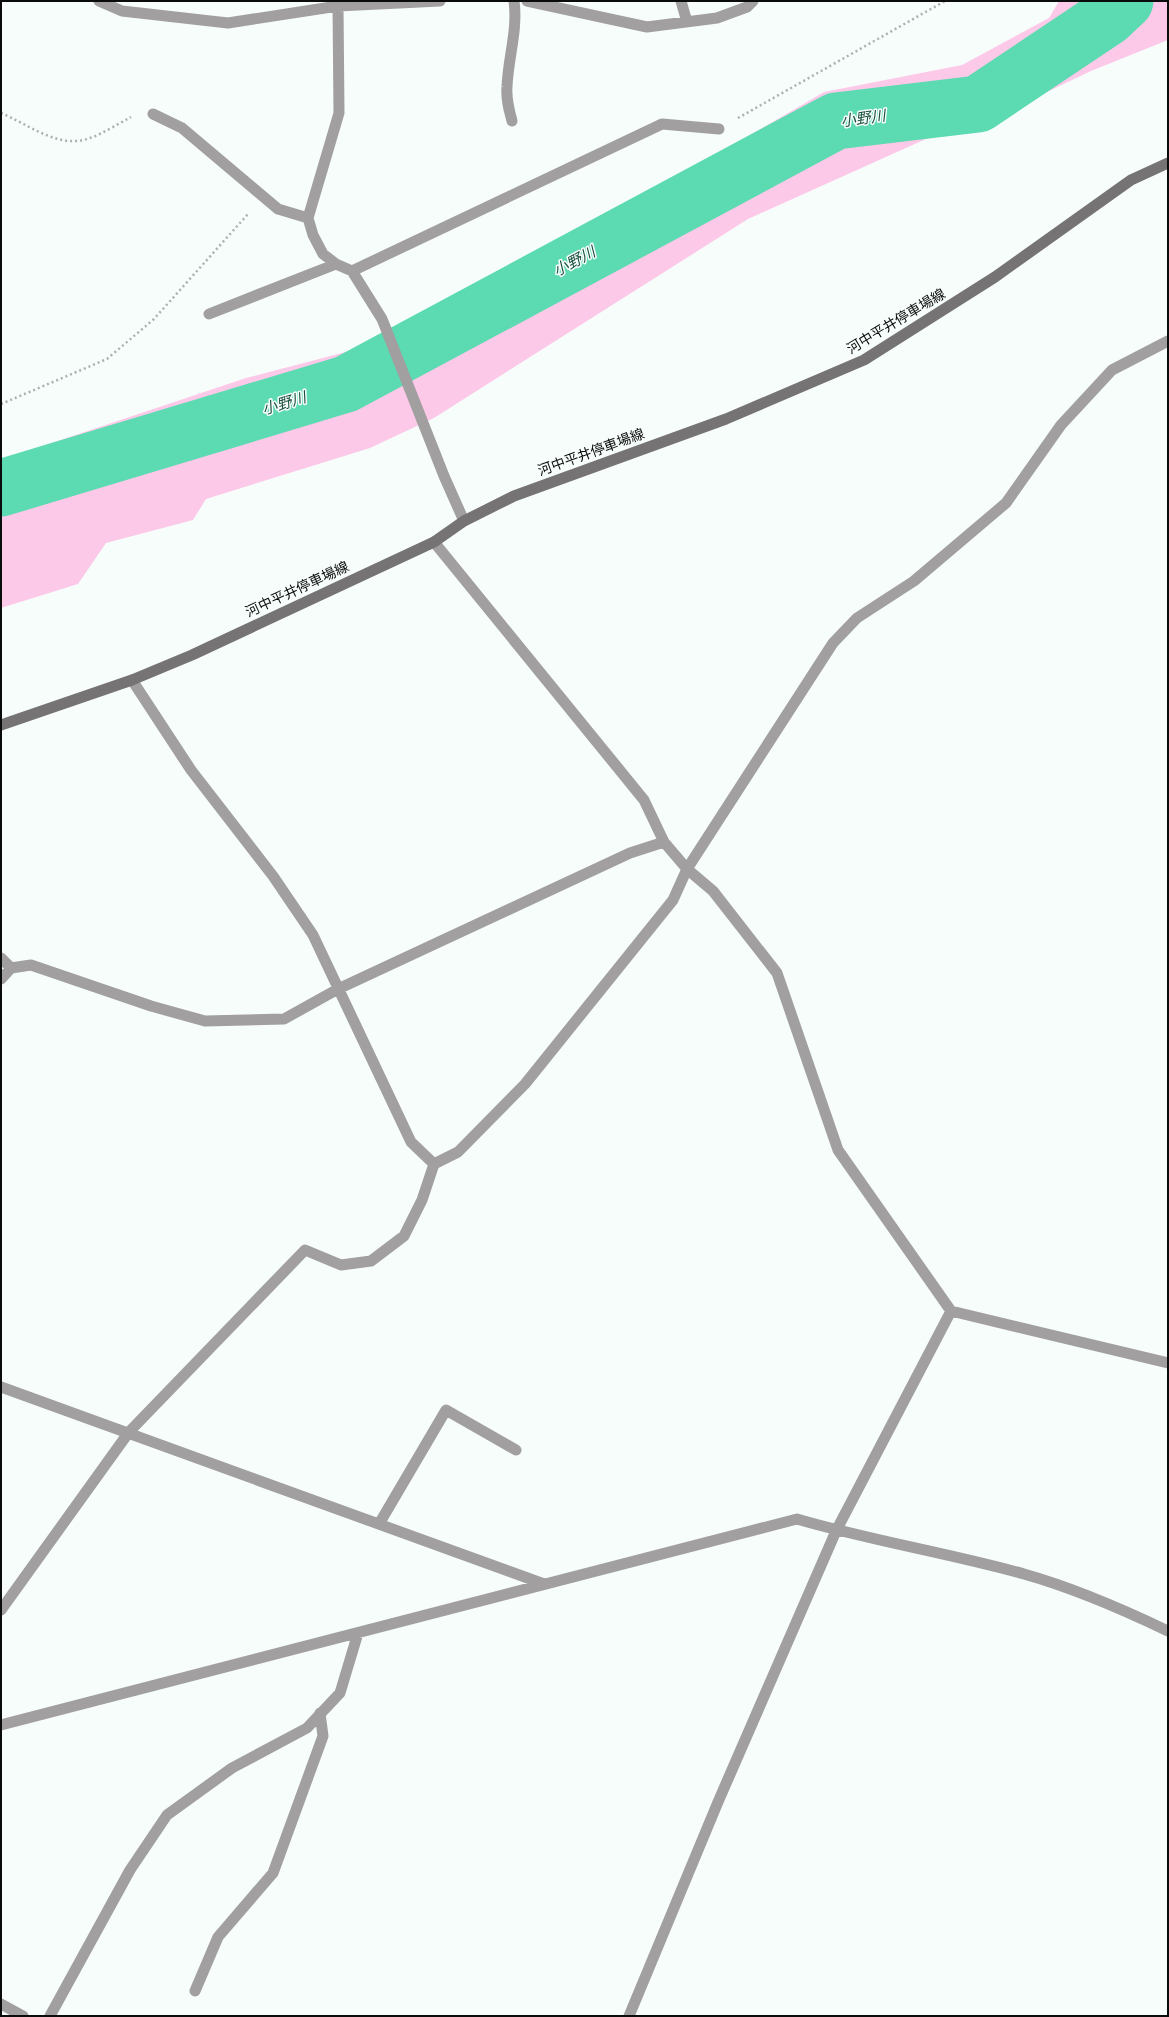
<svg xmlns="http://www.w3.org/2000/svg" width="1169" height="2017" viewBox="0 0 1169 2017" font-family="'Space Grotesk','Noto Sans JP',sans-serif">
  <rect width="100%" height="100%" fill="#f7fdfb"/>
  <path fill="#fcc9e8" d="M 1059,1 L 1168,1 L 1168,40 L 1091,71 L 1028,101 L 937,134 L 748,219 L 434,418 L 370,448 L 206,499 L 193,520 L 106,543 L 78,584 L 1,608 L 1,460 L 246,378 L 407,336 L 824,92 L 962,65 L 1049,18 Z"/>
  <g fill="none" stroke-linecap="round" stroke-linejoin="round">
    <path stroke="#5cdab1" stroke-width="57" d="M 1,488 L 346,384 L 836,121 L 978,104 L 1108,17 L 1125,1"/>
    <path stroke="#acb0af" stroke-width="2.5" stroke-dasharray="2 3" stroke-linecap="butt" d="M 1,113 C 28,124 59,150 90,138 C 104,133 118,124 131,117
      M 738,118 L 945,1
      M 1,404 L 107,359 L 154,319 L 248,214"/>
    <path stroke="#a19fa0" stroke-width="11" d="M 99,1 L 122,11 L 228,23 L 338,6 L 440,1
      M 527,1 L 647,27 L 717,18 L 747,7 L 753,1
      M 681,1 L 687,22
      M 338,6 L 339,113 L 308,218 L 313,235 L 323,254 L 336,264 L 352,271 L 382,319 L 444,476 L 464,521
      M 153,114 L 182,128 L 278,209 L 308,218
      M 512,121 C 509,110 506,99 507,87 C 508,58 518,30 514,1
      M 352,271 L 662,124 L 719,129
      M 209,314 L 336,264
      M 434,542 L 644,800 L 664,842 L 687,869 L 713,891 L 777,973 L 838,1150 L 951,1311 L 1168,1363
      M 132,680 L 191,770 L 273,876 L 313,935 L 411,1142 L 434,1164
      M 1,958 L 11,968
      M 1,979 L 11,968 L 31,965 L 151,1006 L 205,1021 L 284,1019 L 338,989 L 630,853 L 664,842
      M 1,1387 L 544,1584
      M 379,1524 L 446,1410 L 516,1450
      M 1,1610 L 129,1432 L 305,1250 L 341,1265 L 371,1261 L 404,1236 L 422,1200 L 434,1164 L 458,1152 L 525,1084 L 673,900 L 687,869 L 833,643 L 857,618 L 914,581 L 1006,503 L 1061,425 L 1112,370 L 1168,341
      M 1,1725 L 797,1519 C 872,1541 949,1553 1024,1574 C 1074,1588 1122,1609 1168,1631
      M 195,1991 L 218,1937 L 273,1873 L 323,1736 L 320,1713
      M 1,2004 L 23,2016
      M 50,2016 L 130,1870 L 167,1815 L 232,1768 L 307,1728 L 340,1693 L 358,1633
      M 629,2016 L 718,1802 L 836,1531 L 951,1311"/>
    <path stroke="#767375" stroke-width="11" d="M 1,725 L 132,680 L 192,655 L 434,542 L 464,521 L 514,496 L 726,419 L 864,360 L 995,277 L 1131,180 L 1168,163"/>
  </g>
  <g text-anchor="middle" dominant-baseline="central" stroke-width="3" stroke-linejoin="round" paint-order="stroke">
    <g font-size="14" fill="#0a0c0b" stroke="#f7fdfb">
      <text transform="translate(896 321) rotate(-31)">河中平井停車場線</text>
      <text transform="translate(591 452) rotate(-20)">河中平井停車場線</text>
      <text transform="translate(297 589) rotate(-25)">河中平井停車場線</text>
    </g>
    <g font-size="15" font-style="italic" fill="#1a4e3e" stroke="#f7fdfb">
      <text transform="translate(863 118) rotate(-8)">小野川</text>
      <text transform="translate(574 261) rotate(-28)">小野川</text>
      <text transform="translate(284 403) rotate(-17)">小野川</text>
    </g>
  </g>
  <rect width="1169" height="2017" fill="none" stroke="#0a0c0b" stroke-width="4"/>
</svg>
